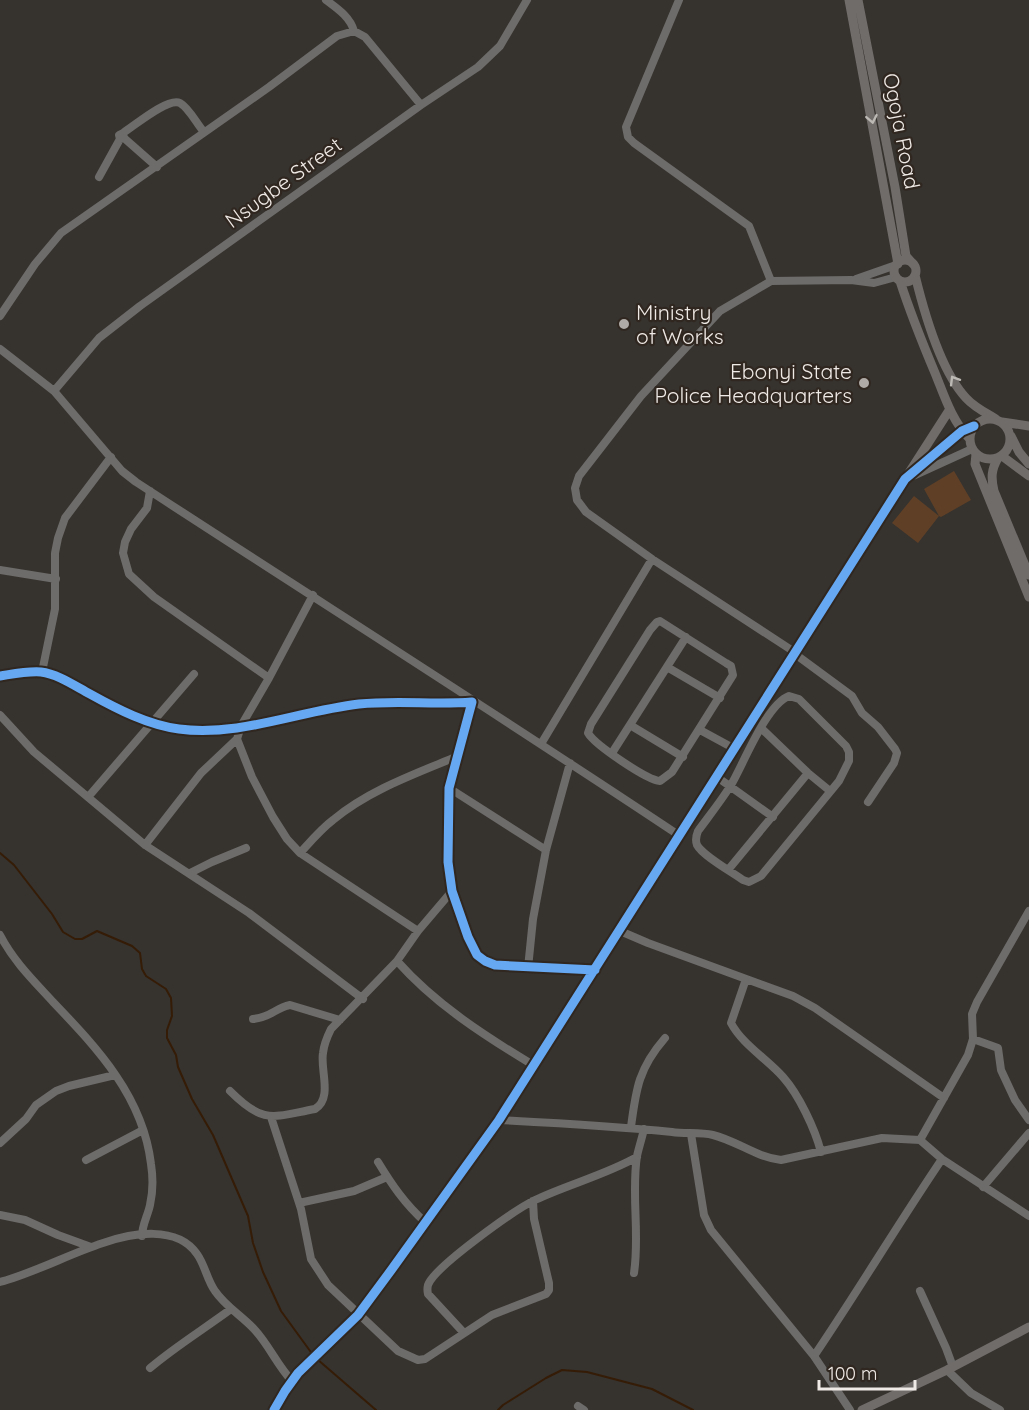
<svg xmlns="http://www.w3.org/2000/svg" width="1029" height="1410" viewBox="0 0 1029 1410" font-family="Quicksand,sans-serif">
  <rect width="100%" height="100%" fill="#36322e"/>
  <path fill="#5f4026" d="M 954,471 L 971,500 L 941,517 L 939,516 L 918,543 L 892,523 L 914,496 L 939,516 L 924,489 Z"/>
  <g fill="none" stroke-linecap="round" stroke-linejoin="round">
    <path stroke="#351c06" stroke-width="2" d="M 0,853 L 14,865 L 52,914 L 63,932 L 75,939 L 82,939 L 97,931 L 132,946 L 140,953 L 142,969 L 146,976 L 166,989 L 171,998 L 172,1016 L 167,1030 L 167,1038 L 176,1055 L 178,1067 L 192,1099 L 213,1135 L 248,1216 L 253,1243 L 263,1272 L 281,1311 L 313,1355
      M 317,1359 L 376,1410
      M 498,1410 L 503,1405 L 546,1378 L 562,1370 L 587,1372 L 652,1389 L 693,1410"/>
    <path stroke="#6d6c6a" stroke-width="8" d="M 326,0 C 338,9 350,17 354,31
      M 679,0 L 626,127 L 628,137 L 634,143 L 749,226 L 771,281
      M 123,133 C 134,126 168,97 180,103 C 189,108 197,124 204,132
      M 124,138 L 120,139 L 119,135 L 123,133 L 124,138 L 157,167
      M 99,177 L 120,139
      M 856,279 L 896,265
      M 0,316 L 35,264 L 61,233 L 269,87 L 337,36 L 354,31 L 365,37 L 421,105
      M 0,349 L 54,391 L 122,471 L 136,482 C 317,600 500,716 680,836
      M 54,391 L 99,338 L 140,306 L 421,105 L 478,67 L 500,46 L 527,0
      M 915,475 L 972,449
      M 150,491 L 147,508 L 131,529 L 125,542 L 123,553 L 129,574 L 154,597 L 269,678
      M 0,570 L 56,579
      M 313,595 L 269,678 L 241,726 L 237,739 L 252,777 L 273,817 L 287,839 L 300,853 L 418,931
      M 660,621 L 726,663 L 731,666 L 733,675 L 672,772 L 660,781 C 647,780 595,745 588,733 L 591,724 L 650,630 L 657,622 Z
      M 796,653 L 652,559 L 586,512 L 577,500 L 575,488 L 579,476 L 641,396 L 720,311 L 771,281 L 851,280 L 874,283 L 896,277
      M 795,654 L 852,696 L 862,713 L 878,727 L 895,749 L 897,753 L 894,763 L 868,802
      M 667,667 L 720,698
      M 42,672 L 55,609 L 55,553 L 58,538 L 65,518 L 111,457
      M 0,676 C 13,674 27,671 41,672 C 58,674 75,686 90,694 C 117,709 148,725 179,729 C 239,737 299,711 359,704 C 397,700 435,705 472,702 L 449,788 L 448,862 L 452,891 L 468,937 L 477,955 L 485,961 L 495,965 L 595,970
      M 789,696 L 799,699 L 846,746 L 849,752 L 849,761 L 839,781 L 761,876 L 749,882 L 743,880 C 732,872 703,856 697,845 C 695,840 696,836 698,831 C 709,816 721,801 731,785 C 744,763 766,705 789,696 Z
      M 0,715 L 34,752 L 145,845 L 249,913 L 363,999
      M 630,725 L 683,757
      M 761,728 L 808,773 L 830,791
      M 700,730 L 735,749
      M 541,744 L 652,559
      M 612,753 L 686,637
      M 717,777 L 773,817
      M 449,788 L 546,850
      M 89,796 L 194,674
      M 145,845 L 201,773 L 237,739
      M 300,853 C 311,841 321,829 333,820 C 369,790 415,774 458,756
      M 728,870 L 808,773
      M 190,873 L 212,862 L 246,848
      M 452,891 L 418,931 L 397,961 C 435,1004 485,1036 533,1065
      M 620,931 L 648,943 L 793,996 L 815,1008 L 944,1098
      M 0,935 C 14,962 34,981 54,1003 C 98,1049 143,1097 151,1164 C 153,1177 153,1192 150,1205 C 148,1215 142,1225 142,1236
      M 528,968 L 533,919 L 546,850 L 570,763
      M 746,979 L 731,1023 C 742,1044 767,1059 783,1077 C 799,1095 815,1129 821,1152
      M 253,1019 C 272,1017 275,1008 290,1005 L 340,1020
      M 973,1039 L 998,1048 L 1001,1070 L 1015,1100 L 1029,1120
      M 230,1091 C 264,1125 272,1117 315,1109 C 333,1098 320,1070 323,1053 C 324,1044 327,1037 331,1029 L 397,961
      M 271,1117 L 301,1209 L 311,1259 L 328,1285 L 398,1351 L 418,1360 L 425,1359 L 492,1315 L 546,1294 L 549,1290 L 549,1283 L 534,1219 L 533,1201
      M 499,1120 C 557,1123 614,1126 672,1132 C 685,1134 700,1132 713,1135 C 737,1141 756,1157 781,1160 L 882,1138 L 920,1140 L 942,1159 L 1029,1216
      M 631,1127 C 636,1088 639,1068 665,1038
      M 691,1134 L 704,1215 L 711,1230 L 814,1356 L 850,1410
      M 920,1140 L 968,1055 L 973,1039 L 972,1014 L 977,1002 L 1029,911
      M 0,1143 L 26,1119 L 36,1105 L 56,1091 L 69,1086 L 115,1075
      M 86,1160 L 143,1130
      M 378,1162 C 392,1185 405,1204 425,1222
      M 983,1187 L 1029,1133
      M 299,1203 L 354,1191 L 387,1177
      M 0,1215 L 25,1220 L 58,1235 L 91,1247
      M 634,1273 C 640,1234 631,1194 637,1156 C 639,1147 642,1138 644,1129
      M 0,1282 C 34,1273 69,1254 103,1243 C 132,1233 177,1225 197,1254 C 205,1265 207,1280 215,1291 C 225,1306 242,1316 254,1329 C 269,1345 277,1365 292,1381
      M 920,1291 L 946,1348 L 953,1367
      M 464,1333 L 428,1294 C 427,1290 427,1289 428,1285 C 434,1267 516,1209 535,1200 C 569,1184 605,1175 637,1157
      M 814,1356 C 858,1291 898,1224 942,1159
      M 150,1368 C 176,1346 204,1329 231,1309
      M 947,1370 L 971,1393 L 1000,1410
      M 578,1406 L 584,1410
      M 274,1410 L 285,1391 L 298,1373 L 358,1315 L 392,1269 L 499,1120 L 905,479 L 962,431 L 974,426"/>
    <path stroke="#6f6c6a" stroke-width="9" d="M 849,0 L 898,264
      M 858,0 L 895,187 L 906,256 L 914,265
      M894 271a11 11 0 1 1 22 0a11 11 0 1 1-22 0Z
      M 915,275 C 924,312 940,370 966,398 C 974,407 986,413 996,419
      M 900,281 C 910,312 922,342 935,373 C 944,395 952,421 969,438
      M970 439a20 20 0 1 1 40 0a20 20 0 1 1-40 0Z
      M 1002,422 L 1029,426
      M 1011,436 L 1019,452 L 1029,464
      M 976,454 L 975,464 L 1029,597
      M 1002,456 L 1029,476
      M 998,458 C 991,470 991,478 994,491 L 1029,575
      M 905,479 L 950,409
      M 862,1410 L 947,1370 L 1029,1327"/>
    <defs>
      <path id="cycleway" d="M 0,676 C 13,674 27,671 41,672 C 58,674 75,686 90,694 C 117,709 148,725 179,729 C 239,737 299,711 359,704 C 397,700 435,705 472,702 L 449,788 L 448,862 L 452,891 L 468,937 L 477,955 L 485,961 L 495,965 L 595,970
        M 274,1410 L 285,1391 L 298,1373 L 358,1315 L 392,1269 L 499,1120 L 905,479 L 962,431 L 974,426"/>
    </defs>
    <use href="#cycleway" stroke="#302720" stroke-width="13"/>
    <use href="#cycleway" stroke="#66a8f1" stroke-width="9"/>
  </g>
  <defs><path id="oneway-chevron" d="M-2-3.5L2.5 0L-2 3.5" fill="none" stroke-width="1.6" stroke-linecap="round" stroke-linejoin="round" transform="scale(1.5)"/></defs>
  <g stroke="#bcb8b4">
    <use href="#oneway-chevron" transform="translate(872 119) rotate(79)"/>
    <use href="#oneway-chevron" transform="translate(954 380) rotate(-121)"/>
  </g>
  <g fill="#afaaa6" stroke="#302720" stroke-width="2">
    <circle cx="624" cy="324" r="6"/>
    <circle cx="864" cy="383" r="6"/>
  </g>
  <g text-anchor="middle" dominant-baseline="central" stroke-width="4.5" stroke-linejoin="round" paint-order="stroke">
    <g font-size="21" fill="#f0eae6" stroke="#302720">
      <text transform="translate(902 131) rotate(79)">Ogoja Road</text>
      <text transform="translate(283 182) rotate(-36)">Nsugbe Street</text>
    </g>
    <g font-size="21" fill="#f0eae6" stroke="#302720" text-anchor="start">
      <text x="636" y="312">Ministry<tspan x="636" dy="24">of Works</tspan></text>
      <text x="852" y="371" text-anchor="end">Ebonyi State<tspan x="852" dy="24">Police Headquarters</tspan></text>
    </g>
  </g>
  <path d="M819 1380v9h96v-9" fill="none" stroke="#f0eae6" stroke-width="3"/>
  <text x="828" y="1380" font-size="18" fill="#f0eae6" stroke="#302720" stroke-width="4.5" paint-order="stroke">100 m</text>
</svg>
